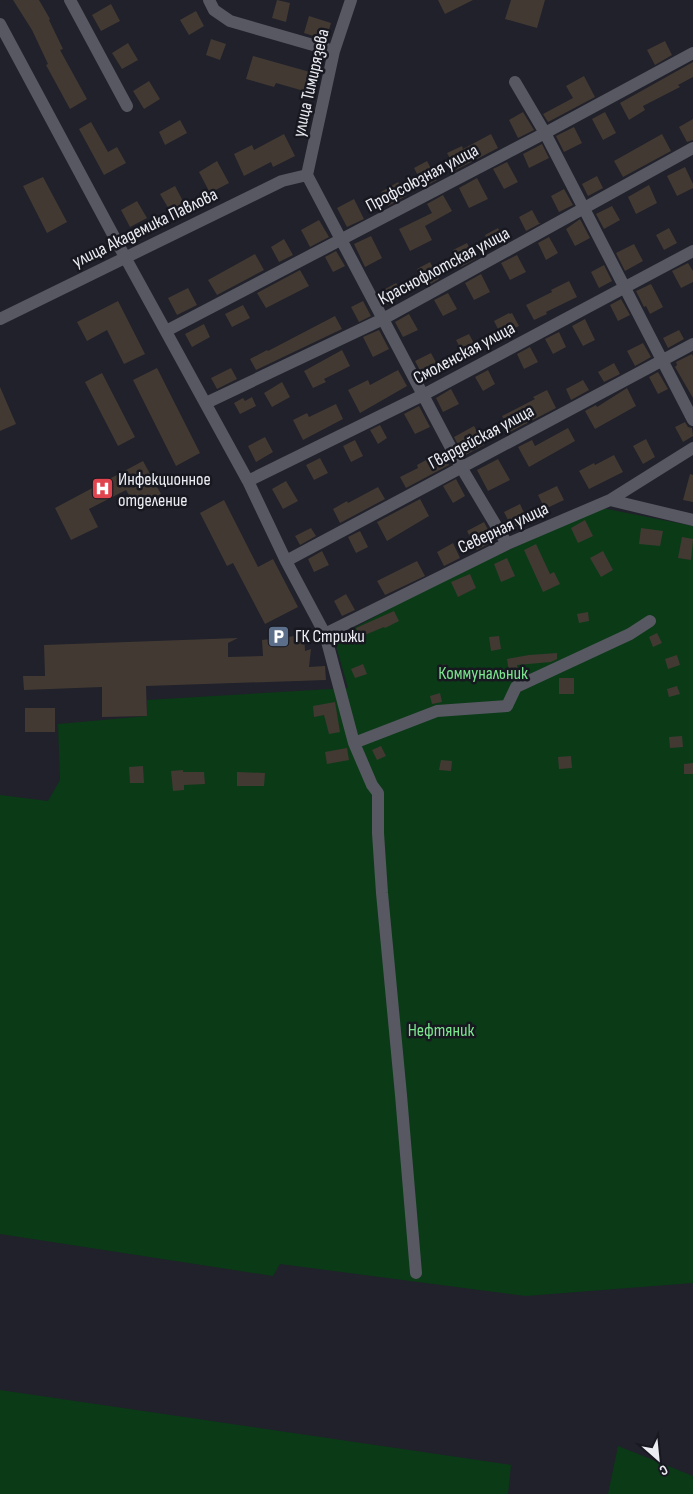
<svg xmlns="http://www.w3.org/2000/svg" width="693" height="1494" viewBox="0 0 693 1494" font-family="'Sofia Sans Condensed',sans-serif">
  <rect width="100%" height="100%" fill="#20212a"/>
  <path fill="#0b3a17" d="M 602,508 L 693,526 L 693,1283 L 526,1296 L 280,1264 L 273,1276 L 0,1234 L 0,795 L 48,801 L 60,780 L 58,724 L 147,716 L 147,700 L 348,688 L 334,639 L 440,581 Z
    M 0,1390 L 511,1465 L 508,1494 L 0,1494 Z
    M 618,1446 L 693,1476 L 693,1494 L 608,1494 Z"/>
  <path fill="#423933" d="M 13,0 L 39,0 L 50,19 L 49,20 L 63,49 L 60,50 L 87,99 L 70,109 L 46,65 L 48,64 L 32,30 Z
    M 277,0 L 290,3 L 286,22 L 272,18 Z
    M 438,0 L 473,0 L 445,14 Z
    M 511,0 L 545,0 L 537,28 L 505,19 Z
    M 111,4 L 120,21 L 101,31 L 92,15 Z
    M 196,11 L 204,26 L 189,35 L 180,20 Z
    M 309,16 L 331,23 L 326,40 L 304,33 Z
    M 211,39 L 226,44 L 220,60 L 206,55 Z
    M 665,41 L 672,55 L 655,65 L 647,50 Z
    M 128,43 L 138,60 L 122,69 L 112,53 Z
    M 253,56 L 317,74 L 311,93 L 276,83 L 274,87 L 246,79 Z
    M 693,62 L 693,77 L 678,85 L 680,87 L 643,106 L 645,110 L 629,120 L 620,103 Z
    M 584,76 L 595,97 L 548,122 L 543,114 L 573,98 L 566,86 Z
    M 149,81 L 160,99 L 144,109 L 133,91 Z
    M 523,112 L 534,130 L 518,138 L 509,120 Z
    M 605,112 L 616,133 L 603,140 L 592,119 Z
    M 693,119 L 693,140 L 687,142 L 679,127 Z
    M 180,120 L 187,133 L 165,145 L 159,132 Z
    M 91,122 L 108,152 L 117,147 L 126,163 L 104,175 L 79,129 Z
    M 574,127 L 582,143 L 564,152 L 556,136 Z
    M 284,134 L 295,156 L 273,167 L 271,162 L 244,176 L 234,154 L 252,145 L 254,150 Z
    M 491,134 L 498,148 L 456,170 L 447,153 L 462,146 L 463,149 Z
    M 662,134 L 671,151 L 623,177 L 614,161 Z
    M 542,144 L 549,158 L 529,168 L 523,154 Z
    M 217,161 L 229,183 L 210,193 L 199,172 Z
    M 427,161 L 437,180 L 424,187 L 414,168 Z
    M 507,162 L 518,182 L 504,189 L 493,169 Z
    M 685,167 L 693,184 L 693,188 L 677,196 L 667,176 Z
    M 597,176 L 603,188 L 588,196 L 582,184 Z
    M 43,177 L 67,222 L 47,233 L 23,186 Z
    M 477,178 L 488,199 L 469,208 L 459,188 Z
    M 398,182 L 406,196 L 388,206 L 381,192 Z
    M 649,185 L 657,203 L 636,214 L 628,197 Z
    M 175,186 L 184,203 L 170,211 L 160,194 Z
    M 564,189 L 573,205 L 559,212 L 551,196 Z
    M 443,195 L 452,211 L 425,226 L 432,240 L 410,251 L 399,229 L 432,213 L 427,204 Z
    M 354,199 L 364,219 L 347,227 L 337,208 Z
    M 137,201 L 147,218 L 130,227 L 121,210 Z
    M 612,206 L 620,220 L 604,229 L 596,214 Z
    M 532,210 L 539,223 L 541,223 L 526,231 L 519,217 Z
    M 580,219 L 590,238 L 575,246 L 566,229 Z
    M 319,220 L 329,237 L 310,247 L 301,230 Z
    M 498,228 L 505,242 L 492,249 L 485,235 Z
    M 669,228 L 677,243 L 664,250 L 656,235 Z
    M 371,236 L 382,258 L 365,267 L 354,244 Z
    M 549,237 L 558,253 L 546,260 L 538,243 Z
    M 284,239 L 293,255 L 279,262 L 271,247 Z
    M 467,243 L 475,259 L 461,267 L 453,250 Z
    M 634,244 L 643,261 L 625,271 L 616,253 Z
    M 336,251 L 345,266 L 333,272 L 325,257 Z
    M 255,254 L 264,270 L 217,295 L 208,280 Z
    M 517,255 L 526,272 L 510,280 L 501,263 Z
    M 430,262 L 439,279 L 427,286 L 417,269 Z
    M 688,263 L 693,271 L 693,282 L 681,288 L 672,271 Z
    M 604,265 L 612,281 L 599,288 L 591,272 Z
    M 300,270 L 309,286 L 266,308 L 257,293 Z
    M 481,274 L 490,292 L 474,300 L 465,283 Z
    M 569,281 L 577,297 L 546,312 L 547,314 L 534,320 L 526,305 L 552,292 L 551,290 Z
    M 396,283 L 404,296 L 385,306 L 378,293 Z
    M 651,284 L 663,307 L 650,314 L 646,306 L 644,307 L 636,291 Z
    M 188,288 L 197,305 L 177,315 L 168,298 Z
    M 448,293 L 457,309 L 443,316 L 434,300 Z
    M 621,299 L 630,315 L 618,321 L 610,305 Z
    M 118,301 L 145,354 L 124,364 L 107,330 L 87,341 L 77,322 Z
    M 363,301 L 371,316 L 359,322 L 351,307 Z
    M 243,305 L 250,318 L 232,327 L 225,314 Z
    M 509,313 L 510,314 L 512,313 L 519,326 L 501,335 L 494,321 Z
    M 409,314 L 418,330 L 403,337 L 395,322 Z
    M 335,316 L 342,329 L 256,370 L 250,359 L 267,350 L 268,351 Z
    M 585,319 L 595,340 L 583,346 L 572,326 Z
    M 204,324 L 210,337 L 192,347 L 185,334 Z
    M 379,330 L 389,349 L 373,357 L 363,337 Z
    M 679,330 L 684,339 L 668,348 L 663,338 Z
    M 559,332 L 566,347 L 553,354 L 545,339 Z
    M 469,334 L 477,349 L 464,355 L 456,340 Z
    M 643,343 L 651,357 L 635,366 L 627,351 Z
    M 530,347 L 538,362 L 524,369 L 517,354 Z
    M 342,350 L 350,366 L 324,379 L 326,382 L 313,388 L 304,371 Z
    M 431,353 L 439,368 L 423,376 L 415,361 Z
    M 692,354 L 693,356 L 693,398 L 675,367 L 677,365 L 676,362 Z
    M 614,363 L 620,374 L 604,382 L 598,372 Z
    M 157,368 L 200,453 L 176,466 L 133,380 Z
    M 231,368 L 237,379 L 217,389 L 211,378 Z
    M 398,370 L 407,386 L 360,413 L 348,390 L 368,380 L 370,385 Z
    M 488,370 L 495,384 L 483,391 L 475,377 Z
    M 658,372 L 668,389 L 658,394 L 649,377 Z
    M 102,373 L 135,437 L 118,446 L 85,382 Z
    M 583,380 L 589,390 L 571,400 L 566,389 Z
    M 282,382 L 290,397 L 272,407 L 264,393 Z
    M 0,387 L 16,424 L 0,431 Z
    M 627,388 L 636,406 L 595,429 L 585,411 L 596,405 L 597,407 Z
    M 451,389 L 459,404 L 443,412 L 436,398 Z
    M 547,390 L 556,408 L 510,432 L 502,416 L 535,399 L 533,397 Z
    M 252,397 L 256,406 L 240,414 L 234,403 L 243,398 L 245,401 Z
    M 336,404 L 343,419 L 303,440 L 293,420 L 307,413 L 309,417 Z
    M 419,406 L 430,427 L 415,434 L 404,414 Z
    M 685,422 L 688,427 L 692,428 L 693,436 L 683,442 L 675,427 Z
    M 380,425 L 387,438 L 378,444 L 370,430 Z
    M 474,426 L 484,445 L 464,456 L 454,437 Z
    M 568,428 L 575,441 L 529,467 L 518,447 L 532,440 L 535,446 Z
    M 265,437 L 273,452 L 256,462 L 248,446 Z
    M 646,439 L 655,457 L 643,464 L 633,446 Z
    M 355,440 L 363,456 L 351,462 L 343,446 Z
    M 442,451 L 449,465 L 406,488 L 400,477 L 418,468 L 417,465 Z
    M 614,455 L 623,472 L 589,489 L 579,471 L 594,463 L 595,465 Z
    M 320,458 L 328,473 L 314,480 L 306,465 Z
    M 498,459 L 510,480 L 488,491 L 477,470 Z
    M 143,461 L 161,494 L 136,507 L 126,490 L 89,509 L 98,527 L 71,540 L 55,508 Z
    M 690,474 L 693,475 L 693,502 L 683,500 Z
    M 456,479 L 465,496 L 453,503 L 443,486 Z
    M 286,481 L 298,501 L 283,509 L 272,489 Z
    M 557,486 L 564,500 L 545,509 L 538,495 Z
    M 378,487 L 385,499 L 340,523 L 333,509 L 347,501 L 348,503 Z
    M 420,499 L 429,516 L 387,541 L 377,522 Z
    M 224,500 L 258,567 L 273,559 L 298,607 L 265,624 L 233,563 L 227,566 L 200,513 Z
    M 520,504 L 528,521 L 512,528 L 504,512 Z
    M 585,520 L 593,536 L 578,543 L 571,528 Z
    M 484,522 L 494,541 L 477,550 L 467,531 Z
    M 311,528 L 316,536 L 300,545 L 295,536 Z
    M 641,528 L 663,531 L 660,546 L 639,544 Z
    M 360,531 L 368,547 L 356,553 L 348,537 Z
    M 682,537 L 693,539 L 691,560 L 678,558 Z
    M 453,543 L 460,558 L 444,566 L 437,552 Z
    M 536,544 L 550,574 L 554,572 L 560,584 L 543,592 L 524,550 Z
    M 322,551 L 329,565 L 314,572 L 308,559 Z
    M 603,551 L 613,570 L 601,577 L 590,558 Z
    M 507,558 L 515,576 L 501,582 L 494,564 Z
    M 417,561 L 425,576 L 385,595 L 377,581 Z
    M 470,574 L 476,588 L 458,597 L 451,582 Z
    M 346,594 L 355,610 L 342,616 L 334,601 Z
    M 394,611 L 399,621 L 385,628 L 384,627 L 360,637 L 356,628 Z
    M 588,612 L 589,621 L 579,623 L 577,614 Z
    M 657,633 L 662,643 L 653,647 L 649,637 Z
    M 304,635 L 305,651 L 311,649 L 309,667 L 325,666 L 326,680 L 146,686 L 147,716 L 102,717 L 102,687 L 24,690 L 23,676 L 45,676 L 44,645 L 238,638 L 228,643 L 228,657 L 263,656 L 262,640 Z
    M 499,636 L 501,649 L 491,651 L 489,637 Z
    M 557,653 L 557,659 L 551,662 L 517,665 L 518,670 L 510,671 L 508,666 L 507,659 L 529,655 Z
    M 677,655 L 680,665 L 668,669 L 665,659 Z
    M 363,664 L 367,674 L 355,678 L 351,669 Z
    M 446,664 L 450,679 L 441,681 L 438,666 Z
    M 559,678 L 574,678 L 574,694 L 559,694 Z
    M 677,686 L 680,694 L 669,697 L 667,689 Z
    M 440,693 L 442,702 L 432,704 L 430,696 Z
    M 335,702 L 340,732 L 329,734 L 324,715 L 314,717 L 313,706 Z
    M 25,708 L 55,708 L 55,732 L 25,732 Z
    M 682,736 L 683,747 L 670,748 L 669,737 Z
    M 381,746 L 386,756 L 377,760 L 372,750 Z
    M 347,748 L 349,760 L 327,764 L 325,752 Z
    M 571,756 L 572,768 L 559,769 L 558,757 Z
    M 441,760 L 452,761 L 451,771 L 439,770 Z
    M 693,763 L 693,774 L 684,774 L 684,764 Z
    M 143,766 L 144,783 L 130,783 L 129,767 Z
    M 183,770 L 183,772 L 204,772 L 205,784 L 184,785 L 184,790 L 173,791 L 171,771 Z
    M 237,772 L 265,773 L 264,786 L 237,786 Z"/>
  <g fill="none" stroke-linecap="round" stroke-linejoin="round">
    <path stroke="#575862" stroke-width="12" d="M 70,0 L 127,106
      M 209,0 L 214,10 L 230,21 L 334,51
      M 0,24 L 125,257 L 248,481 L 286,561 L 325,634 L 354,743 L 372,785 L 378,793 L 378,833 L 382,893 L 401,1095 L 416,1273
      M 515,82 L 545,133 L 693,420
      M 307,175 L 461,467 L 507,544
      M 307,175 L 334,51 L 351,0
      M 0,319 L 282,181 L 307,175
      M 166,331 L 545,133 L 693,53
      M 206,403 L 383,319 L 693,148
      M 248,481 L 423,395 L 693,251
      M 610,500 L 693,520
      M 286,561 L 693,344
      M 325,634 L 507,544 L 610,500 L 693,448
      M 354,743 L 437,711 L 507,706 L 516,687 L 630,634 L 650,621"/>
  </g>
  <defs>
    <symbol id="hospital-square" viewBox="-11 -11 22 22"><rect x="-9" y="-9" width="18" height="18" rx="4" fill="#e0444e" stroke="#171820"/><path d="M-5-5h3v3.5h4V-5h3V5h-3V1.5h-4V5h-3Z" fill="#fff"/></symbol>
    <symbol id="parking-square" viewBox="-11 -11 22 22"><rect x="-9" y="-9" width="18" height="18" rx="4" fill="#5c6f8a" stroke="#171820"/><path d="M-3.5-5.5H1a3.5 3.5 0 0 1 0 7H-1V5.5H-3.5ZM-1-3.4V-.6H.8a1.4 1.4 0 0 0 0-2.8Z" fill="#fff"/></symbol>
  </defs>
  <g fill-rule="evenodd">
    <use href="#hospital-square" x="90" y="476" width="25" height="25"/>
    <use href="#parking-square" x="266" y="624" width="25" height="25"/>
  </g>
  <g text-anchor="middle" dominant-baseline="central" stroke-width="5" stroke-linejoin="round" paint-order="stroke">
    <g font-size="18" fill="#ecedf3" stroke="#171820">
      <text transform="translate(311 83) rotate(-77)">улица Тимирязева</text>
      <text transform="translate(422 178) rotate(-28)">Профсоюзная улица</text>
      <text transform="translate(145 228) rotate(-26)">улица Академика Павлова</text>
      <text transform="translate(444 266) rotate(-28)">Краснофлотская улица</text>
      <text transform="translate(464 353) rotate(-28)">Смоленская улица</text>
      <text transform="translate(481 437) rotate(-28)">Гвардейская улица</text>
      <text transform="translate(503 528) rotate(-25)">Северная улица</text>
    </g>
    <g font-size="18" fill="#ecedf3" stroke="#171820" text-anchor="start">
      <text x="118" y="479">Инфекционное<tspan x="118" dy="21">отделение</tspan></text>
      <text x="295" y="636">ГК Стрижи</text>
    </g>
    <g font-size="18" fill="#7be68e" stroke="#171820">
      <text x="483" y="673">Коммунальник</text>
      <text x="441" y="1030">Нефтяник</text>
    </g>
  </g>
  <g transform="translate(658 1459) rotate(153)" stroke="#171820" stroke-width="4" paint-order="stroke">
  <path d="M0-4L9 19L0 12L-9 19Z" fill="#ecedf3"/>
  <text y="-8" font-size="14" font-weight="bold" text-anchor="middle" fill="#ecedf3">С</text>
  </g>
</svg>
